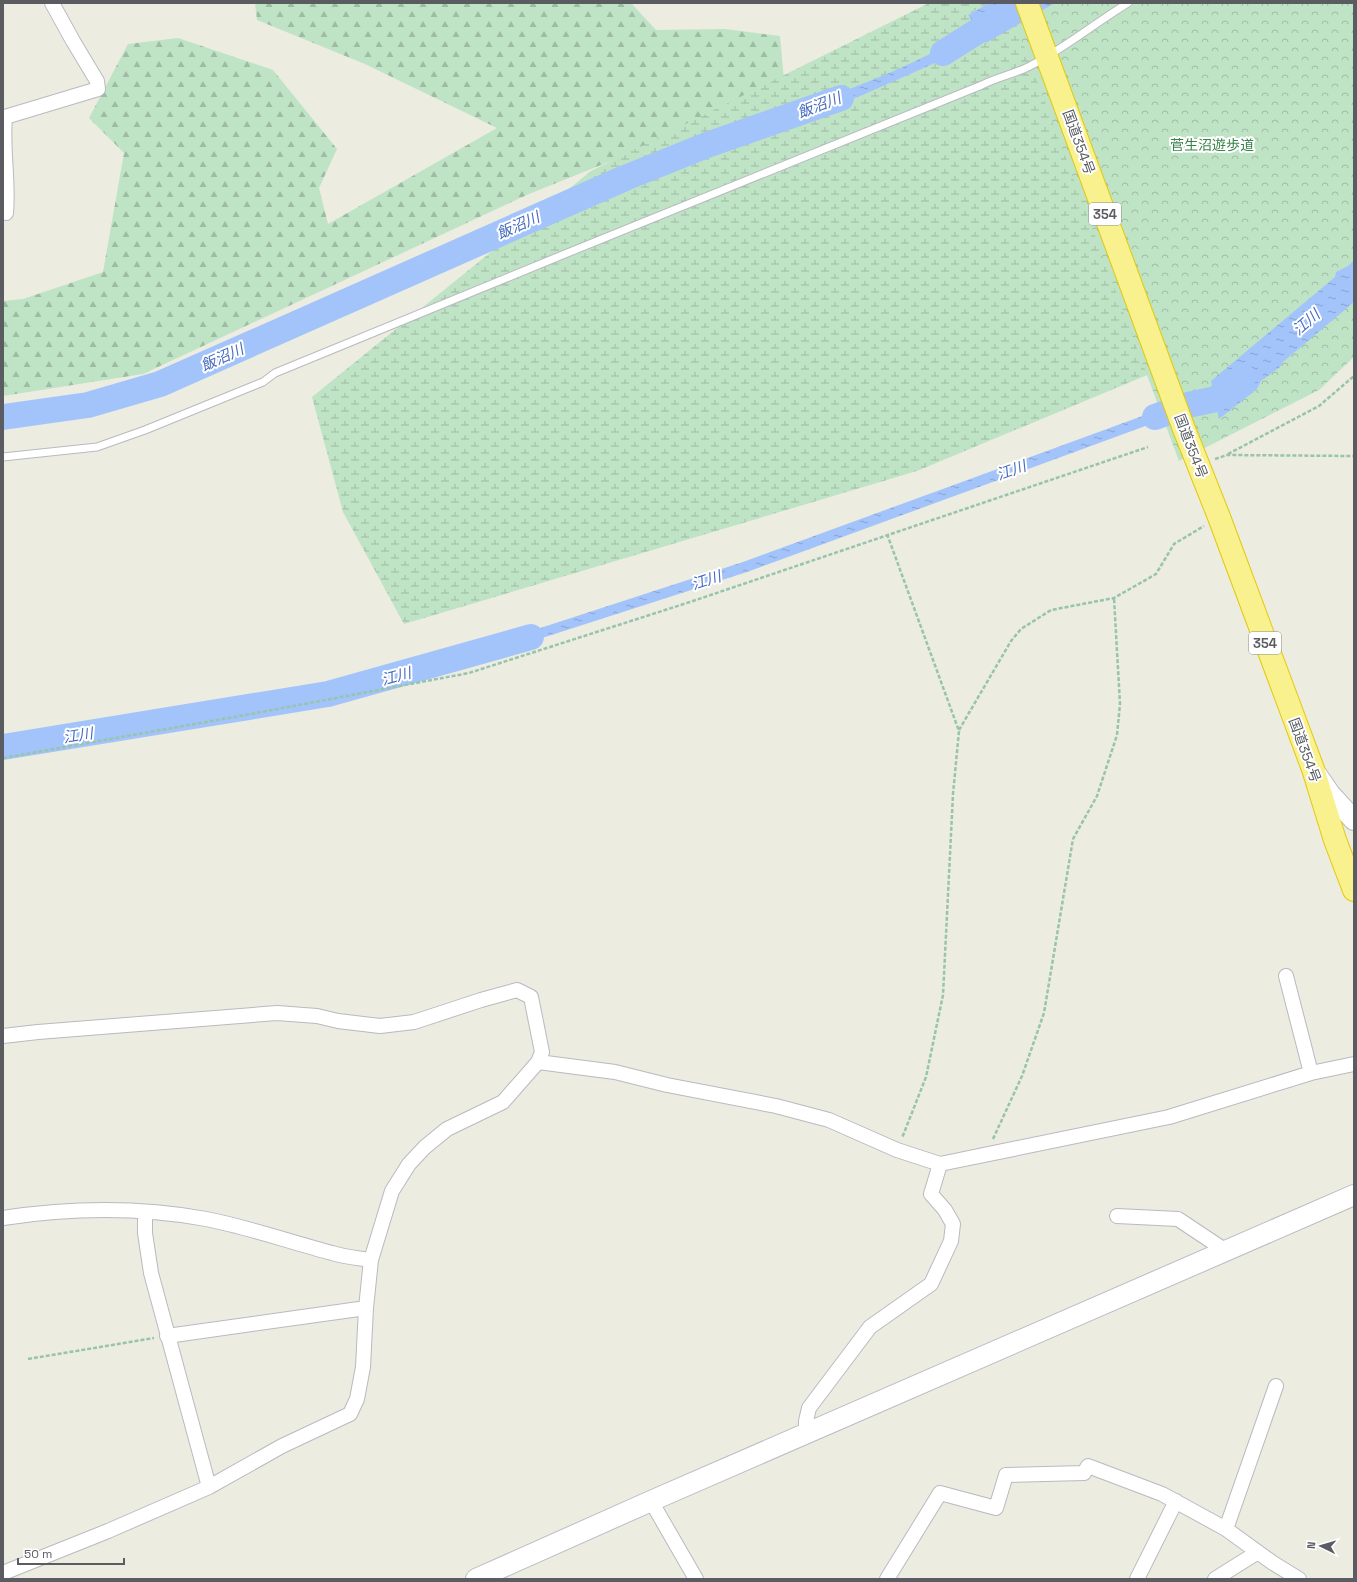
<svg xmlns="http://www.w3.org/2000/svg" width="1357" height="1582" viewBox="0 0 1357 1582" font-family="'Space Grotesk','Noto Sans JP',sans-serif">
  <defs>
    <pattern id="forest-firs" width="22" height="20" patternUnits="userSpaceOnUse"><rect width="22" height="20" fill="#bfe3c5"/><path d="M5 1l3.5 6h-7zM16 11l3.5 6h-7z" fill="#9ebba3"/></pattern>
    <pattern id="wetland-marsh" width="20" height="14" patternUnits="userSpaceOnUse"><rect width="20" height="14" fill="#bfe3c5"/><path d="M1 5h8M5 5V1M11 12h8M15 12V8" fill="none" stroke="#9ebba3"/></pattern>
    <pattern id="park-crowns" width="20" height="18" patternUnits="userSpaceOnUse"><rect width="20" height="18" fill="#bfe3c5"/><path d="M2 6a3 3 0 1 1 6 0M12 15a3 3 0 1 1 6 0" fill="none" stroke="#9ebba3"/></pattern>
    <pattern id="water-ripples" width="26" height="14" patternUnits="userSpaceOnUse"><rect width="26" height="14" fill="#a3c4fb"/><path d="M2 4q2-2 4 0t4 0M15 11q2-2 4 0t4 0" fill="none" stroke="#88a2cf"/></pattern>
  </defs>
  <rect width="100%" height="100%" fill="#ecece1"/>
  <path fill="url(#forest-firs)" d="M 255,3 L 631,3 L 656,30 L 725,29 L 780,36 L 785,91 L 529,194 L 143,374 L 3,396 L 3,301 L 23,299 L 103,272 L 124,153 L 89,118 L 128,44 L 178,38 L 273,70 L 337,149 L 319,188 L 328,224 L 497,128 L 365,64 L 257,20 Z"/>
  <path fill="url(#wetland-marsh)" d="M 929,3 L 989,3 L 968,15 L 1055,3 L 1354,3 L 1354,201 L 1207,350 L 917,471 L 404,624 L 343,512 L 312,397 L 591,171 Z"/>
  <path fill="url(#park-crowns)" d="M 1008,3 L 1354,3 L 1354,357 L 1319,390 L 1179,461 Z"/>
  <path fill="url(#water-ripples)" d="M 989,3 L 1055,3 L 986,43 L 968,15 Z
    M 971,32 L 973,36 L 944,59 L 858,97 L 810,113 L 807,104 C 864,85 919,62 971,32 Z
    M 1354,260 L 1354,302 L 1283,362 L 1280,367 L 1261,381 L 1257,389 L 1219,419 L 1211,381 L 1335,277 L 1336,272 L 1348,266 Z
    M 1186,400 L 1189,410 L 747,572 L 499,652 L 497,642 L 743,562 Z"/>
  <g fill="none" stroke-linecap="round" stroke-linejoin="round">
    <path stroke="#a3c4fb" stroke-width="26" d="M 943,53 L 1008,12
      M 3,417 L 88,405 L 160,384 L 625,178 L 707,145 L 841,98
      M 1155,417 L 1188,405 L 1216,399 L 1243,377
      M 3,747 L 328,694 L 531,637"/>
    <defs>
      <path id="lane" d="M 3,457 L 97,447 L 145,430 L 253,386 L 263,382 L 275,373 L 560,256 L 982,85 C 997,77 1015,74 1030,66 C 1065,48 1095,23 1128,3"/>
      <path id="street" d="M 6,213 C 9,181 2,149 5,117 L 98,89 L 97,81 L 73,41 L 52,3
        M 1286,976 L 1311,1073
        M 3,1036 L 38,1032 L 277,1013 L 317,1016 L 338,1021 L 380,1026 L 414,1022 L 481,1000 L 517,990 L 531,997 L 542,1052 L 538,1062 L 503,1102 L 447,1129 L 425,1147 L 409,1164 L 392,1191 L 371,1260 L 366,1308 L 363,1367 L 357,1399 L 350,1414 L 282,1446 L 209,1487 L 108,1531 L 3,1573
        M 538,1062 L 615,1072 L 667,1085 L 776,1106 L 829,1120 L 897,1150 L 940,1164 L 1169,1117 L 1311,1073 L 1354,1064
        M 145,1212 L 145,1233 L 151,1273 L 209,1487
        M 1117,1216 L 1178,1219 L 1226,1251
        M 3,1218 C 69,1208 140,1207 206,1219 C 248,1227 290,1242 332,1253 C 344,1257 358,1258 371,1260
        M 167,1336 L 366,1308
        M 806,1434 L 806,1421 L 809,1408 L 870,1327 L 931,1284 L 951,1241 L 953,1224 L 945,1210 L 931,1194 L 940,1164
        M 651,1501 L 696,1579
        M 1226,1529 L 1276,1386
        M 887,1579 L 940,1493 L 996,1508 L 1006,1475 L 1084,1473 L 1088,1466 L 1162,1494 L 1226,1529 L 1273,1563 L 1299,1579
        M 1137,1579 L 1176,1501
        M 1215,1579 L 1258,1552"/>
      <path id="secondary" d="M 1317,775 L 1330,794 L 1354,820
        M 476,1579 L 651,1501 L 1354,1195"/>
      <path id="highway" d="M 1027,3 L 1184,429 L 1219,517 L 1313,769 L 1335,840 L 1354,890"/>
    </defs>
    <use href="#lane" stroke="#b9bac0" stroke-width="9"/>
    <use href="#street" stroke="#b9bac0" stroke-width="16"/>
    <use href="#secondary" stroke="#babcc3" stroke-width="22"/>
    <use href="#highway" stroke="#e4c80a" stroke-width="24"/>
    <path stroke="#98c3ad" stroke-width="2.5" stroke-dasharray="4 2" stroke-linecap="butt" d="M 1228,454 L 1319,406 L 1354,376
      M 1215,459 L 1227,455 L 1354,456
      M 887,534 L 959,731 L 953,794 L 943,995 L 926,1077 L 902,1138
      M 959,730 L 1011,641 L 1021,629 L 1051,610 L 1114,598 L 1156,574 L 1174,544 L 1204,526
      M 3,758 L 240,716 L 469,673 L 690,602 L 1148,447
      M 993,1139 L 1022,1076 L 1044,1013 L 1073,839 L 1097,796 L 1117,735 L 1120,704 L 1114,598
      M 28,1359 L 154,1338"/>
    <use href="#lane" stroke="#fff" stroke-width="7"/>
    <use href="#street" stroke="#fff" stroke-width="14"/>
    <use href="#secondary" stroke="#fff" stroke-width="20"/>
    <use href="#highway" stroke="#f8f18d" stroke-width="22"/>
  </g>
  <g text-anchor="middle" dominant-baseline="central" stroke-width="4" stroke-linejoin="round" paint-order="stroke">
    <g fill="#fff" stroke="#8c8d91" stroke-width="1">
      <rect x="1089" y="203" width="32" height="22" rx="3"/>
      <rect x="1249" y="632" width="32" height="22" rx="3"/>
    </g>
    <g font-size="13" font-weight="bold" fill="#5a5c62">
      <text x="1105" y="214">354</text>
      <text x="1265" y="643">354</text>
    </g>
    <g font-size="14" fill="#5a5c62" stroke="#fff">
      <text transform="translate(1079 142) rotate(70)">国道354号</text>
      <text transform="translate(1191 446) rotate(69)">国道354号</text>
      <text transform="translate(1305 750) rotate(70)">国道354号</text>
    </g>
    <g font-size="14" fill="#388349" stroke="#fff">
      <text x="1212" y="145">菅生沼遊歩道</text>
    </g>
    <g font-size="15" font-style="italic" fill="#476bbd" stroke="#fff">
      <text transform="translate(819 105) rotate(-21)">飯沼川</text>
      <text transform="translate(518 225) rotate(-24)">飯沼川</text>
      <text transform="translate(1306 322) rotate(-41)">江川</text>
      <text transform="translate(222 357) rotate(-24)">飯沼川</text>
      <text transform="translate(1011 470) rotate(-20)">江川</text>
      <text transform="translate(706 580) rotate(-18)">江川</text>
      <text transform="translate(396 676) rotate(-15)">江川</text>
      <text transform="translate(78 735) rotate(-9)">江川</text>
    </g>
  </g>
  <rect width="1357" height="1582" fill="none" stroke="#5a5c62" stroke-width="8"/>
  <g transform="translate(1321 1546) rotate(275)" stroke="#ffffff" stroke-width="3" paint-order="stroke">
  <path d="M0-3L7 15L0 10L-7 15Z" fill="#5a5c62"/>
  <text y="-6" font-size="11" font-weight="bold" text-anchor="middle" fill="#5a5c62">N</text>
  </g>
  <path d="M18 1558v6h106v-6" fill="none" stroke="#5a5c62" stroke-width="2"/>
  <text x="24" y="1558" font-size="12" fill="#5a5c62" stroke="#ffffff" stroke-width="3" paint-order="stroke">50 m</text>
</svg>
